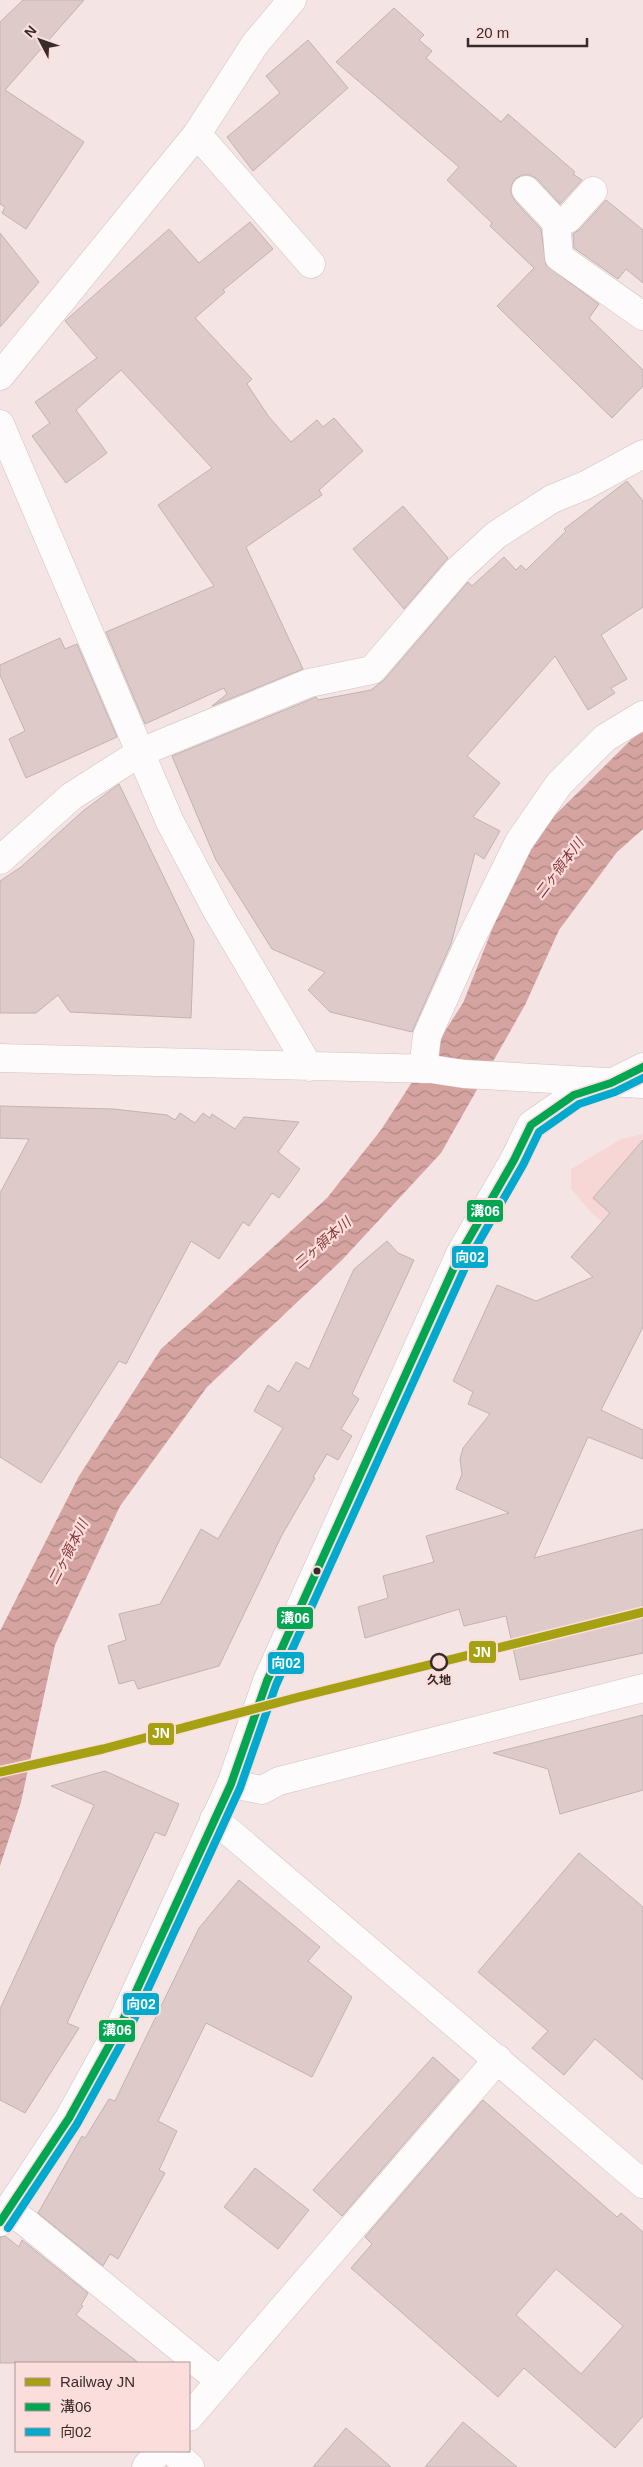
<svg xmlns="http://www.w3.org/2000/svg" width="643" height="2467" viewBox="0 0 643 2467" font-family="Helvetica,'Noto Sans JP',sans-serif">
  <defs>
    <pattern id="water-waves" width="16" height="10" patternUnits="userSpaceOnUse" patternTransform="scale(1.25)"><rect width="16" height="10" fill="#d5a4a1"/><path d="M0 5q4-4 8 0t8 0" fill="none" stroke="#ae8683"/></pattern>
  </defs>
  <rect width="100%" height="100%" fill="#f4e4e3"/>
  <path fill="#f7d7d5" d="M 643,1134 L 643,1261 L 588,1209 L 571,1188 L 571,1169 L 621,1139 Z"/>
  <path fill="url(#water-waves)" d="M 643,728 L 643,829 L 617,852 L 559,930 L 525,1005 L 441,1153 L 342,1260 L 207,1387 L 120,1506 L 55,1645 L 21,1802 L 0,1866 L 0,1631 L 79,1476 L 161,1349 L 327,1198 L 381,1130 L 463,1003 L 497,917 L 540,830 Z"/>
  <path fill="#decac9" stroke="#c1b3b2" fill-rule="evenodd" d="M 23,0 L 84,0 L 5,90 L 84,142 L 26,229 L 2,213 L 5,207 L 0,204 L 0,22 Z
    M 394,8 L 424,35 L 419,40 L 432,51 L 426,58 L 501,122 L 508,114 L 575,172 L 573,174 L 582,180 L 560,204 L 537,179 L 530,175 L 522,175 L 515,179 L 511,186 L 511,193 L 515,201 L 541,229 L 546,265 L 599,304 L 589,318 L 643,370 L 643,386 L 612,418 L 497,306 L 534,268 L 490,226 L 492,223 L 447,180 L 459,167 L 336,62 Z
    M 308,40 L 348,88 L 253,171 L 227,137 L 280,93 L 266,76 Z
    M 606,200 L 643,230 L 643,283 L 626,269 L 618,279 L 574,248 L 573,234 L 580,229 Z
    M 250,222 L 273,249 L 223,290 L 225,292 L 195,318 L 252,379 L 247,384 L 269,417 L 291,442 L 317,420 L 323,427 L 334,418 L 363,451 L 319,490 L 322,495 L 246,547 L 303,669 L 212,706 L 227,694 L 224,688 L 145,724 L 106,632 L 214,586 L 158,505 L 212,468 L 121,370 L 76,410 L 107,453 L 66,483 L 32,436 L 50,423 L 35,402 L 97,358 L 65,321 L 169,229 L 199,263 Z
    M 0,233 L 39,282 L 0,327 Z
    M 627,481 L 643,501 L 643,607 L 601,635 L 627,679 L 611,688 L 615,693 L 588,710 L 555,656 L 467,756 L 500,783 L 473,817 L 500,831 L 484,859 L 475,853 L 451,944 L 412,1032 L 330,1012 L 308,990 L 325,972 L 272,949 L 216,860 L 172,756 L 314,698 L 316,697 L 318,700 L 371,690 L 384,680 L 468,582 L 472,586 L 504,557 L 516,570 L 521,565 L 526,570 L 566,531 L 564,529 Z
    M 403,506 L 448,558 L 404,609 L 353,549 Z
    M 60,638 L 65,649 L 77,644 L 117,737 L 26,778 L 9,739 L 25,731 L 0,675 L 0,665 Z
    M 119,784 L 194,940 L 191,1018 L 70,1012 L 58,995 L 36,1013 L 0,1013 L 0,881 L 21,867 L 83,811 Z
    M 0,1106 L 113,1109 L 167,1115 L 175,1120 L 180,1113 L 195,1123 L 203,1113 L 210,1118 L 212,1114 L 235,1129 L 244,1117 L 299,1122 L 278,1152 L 300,1169 L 279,1198 L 272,1193 L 249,1226 L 243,1222 L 219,1259 L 191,1241 L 126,1364 L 119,1361 L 41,1483 L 0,1457 L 0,1193 L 29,1139 L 0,1138 Z
    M 643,1140 L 643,1327 L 601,1410 L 643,1430 L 643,1459 L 588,1437 L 534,1558 L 643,1529 L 643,1653 L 520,1680 L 506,1616 L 464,1626 L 459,1609 L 365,1638 L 358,1607 L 388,1598 L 383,1576 L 434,1562 L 426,1536 L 509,1513 L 456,1489 L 462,1474 L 460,1459 L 463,1448 L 490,1414 L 468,1404 L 473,1392 L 453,1381 L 497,1285 L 536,1301 L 593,1277 L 571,1257 L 610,1213 L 593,1198 Z
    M 387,1241 L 398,1253 L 414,1260 L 352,1394 L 359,1399 L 341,1429 L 352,1436 L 338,1460 L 327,1454 L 313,1477 L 315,1478 L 282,1535 L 219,1666 L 138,1689 L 134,1680 L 119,1684 L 108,1646 L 126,1640 L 119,1614 L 160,1604 L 201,1529 L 218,1539 L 283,1428 L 254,1411 L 268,1385 L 279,1392 L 296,1362 L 309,1369 L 354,1269 Z
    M 643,1715 L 643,1790 L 560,1814 L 548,1769 L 493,1753 Z
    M 105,1771 L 179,1804 L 165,1836 L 155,1832 L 67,2023 L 79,2028 L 25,2113 L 0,2100 L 0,2009 L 94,1805 L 51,1786 Z
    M 579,1853 L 643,1907 L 643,2080 L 595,2039 L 564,2075 L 532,2048 L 548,2031 L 478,1972 Z
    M 239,1880 L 320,1947 L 308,1961 L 352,1997 L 312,2077 L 206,2023 L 158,2121 L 177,2131 L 159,2170 L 165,2173 L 118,2259 L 110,2254 L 103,2266 L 38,2213 L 82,2136 L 85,2138 L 109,2099 L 115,2101 L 199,1928 Z
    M 433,2057 L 459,2080 L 342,2216 L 313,2190 Z
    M 483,2100 L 617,2217 L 621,2213 L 643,2232 L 643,2416 L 615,2448 L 524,2368 L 498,2397 L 351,2268 L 372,2244 L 365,2237 ZM 556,2269 L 623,2326 L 581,2374 L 516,2315 Z
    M 255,2168 L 309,2210 L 278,2249 L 224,2207 Z
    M 5,2236 L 19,2247 L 22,2240 L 88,2293 L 81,2305 L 83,2306 L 76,2315 L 139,2363 L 0,2363 L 0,2237 Z
    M 463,2422 L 517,2467 L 425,2467 Z
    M 346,2428 L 391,2467 L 313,2467 Z"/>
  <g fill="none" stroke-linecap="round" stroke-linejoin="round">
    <defs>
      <path id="minor" d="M 197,134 L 311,264
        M 526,190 L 556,222 L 568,219 L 593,191
        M 556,222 L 559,257 L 643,316
        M 0,376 L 197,134 L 255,44 L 292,0
        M 0,424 L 170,822 L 216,909 L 309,1067
        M 0,860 L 72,796 L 141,752 L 309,683 L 372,670 L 458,570 L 496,535 L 552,499 L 586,485 L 643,454
        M 0,1058 L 431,1069 L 464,1074 L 643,1084
        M 423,1069 L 427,1036 L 467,947 L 519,842 L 559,784 L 605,738 L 643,715
        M 231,1784 L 262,1790 L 279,1781 L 643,1688
        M 214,1819 L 643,2184
        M 8,2211 L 24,2221 L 220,2381
        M 189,2417 L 498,2059
        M 172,2451 L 190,2467
        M 146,2467 L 159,2451"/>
      <path id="major" d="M 0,2222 L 69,2118 L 122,2022 L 231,1784 L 267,1681 L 460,1254 L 514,1160 L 531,1125 L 574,1095 L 611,1083 L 643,1067"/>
    </defs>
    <use href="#minor" stroke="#d0c3c2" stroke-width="29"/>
    <use href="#major" stroke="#d0c3c2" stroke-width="29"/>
    <use href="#minor" stroke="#fdfbfb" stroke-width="28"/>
    <use href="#major" stroke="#fdfbfb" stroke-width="28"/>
    <defs>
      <path id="bus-1" d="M 0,2222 L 69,2118 L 122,2022 L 231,1784 L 267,1681 L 460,1254 L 514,1160 L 531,1125 L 574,1095 L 611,1083 L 643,1067"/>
      <path id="bus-2" d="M 8,2228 L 77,2124 L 131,2026 L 240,1788 L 276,1685 L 469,1259 L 523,1165 L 539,1132 L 579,1104 L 615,1092 L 643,1078"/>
    </defs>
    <use href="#bus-1" stroke="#fbdedc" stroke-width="11"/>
    <use href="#bus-2" stroke="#fbdedc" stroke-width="11"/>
    <use href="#bus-1" stroke="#00a651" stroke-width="8"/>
    <use href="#bus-2" stroke="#00a9ce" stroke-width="8"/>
    <defs>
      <path id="rail-1" d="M 0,1772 L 103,1749 L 299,1697 L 643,1612"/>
    </defs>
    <use href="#rail-1" stroke="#fbdedc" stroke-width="12"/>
    <use href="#rail-1" stroke="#a6a013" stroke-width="9"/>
  </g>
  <circle fill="#392b2a" stroke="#fbdedc" stroke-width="2" cx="317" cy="1571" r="4.5"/>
  <circle fill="#fbdedc" stroke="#392b2a" stroke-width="2.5" cx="439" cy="1662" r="8"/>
  <g text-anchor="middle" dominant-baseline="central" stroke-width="4.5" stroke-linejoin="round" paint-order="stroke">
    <g font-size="12" font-weight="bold" fill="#392b2a" stroke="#fbdedc">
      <text x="439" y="1680">久地</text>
    </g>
    <g font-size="14" font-style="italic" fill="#863838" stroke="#fbdedc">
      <text transform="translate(559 868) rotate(-53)">二ヶ領本川</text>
      <text transform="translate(322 1243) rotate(-41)">二ヶ領本川</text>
      <text transform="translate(68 1552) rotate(-63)">二ヶ領本川</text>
    </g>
  </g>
  <g stroke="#fbdedc" stroke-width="2">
    <rect x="466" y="1199" width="38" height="24" rx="5" fill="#00a651"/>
    <rect x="451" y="1245" width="38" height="24" rx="5" fill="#00a9ce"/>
    <rect x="276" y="1606" width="38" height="24" rx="5" fill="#00a651"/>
    <rect x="468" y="1640" width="29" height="24" rx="5" fill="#a6a013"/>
    <rect x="267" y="1651" width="38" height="24" rx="5" fill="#00a9ce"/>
    <rect x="147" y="1722" width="28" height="24" rx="5" fill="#a6a013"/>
    <rect x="122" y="1992" width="38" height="24" rx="5" fill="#00a9ce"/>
    <rect x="98" y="2019" width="38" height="24" rx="5" fill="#00a651"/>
  </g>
  <g font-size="14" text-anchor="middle" font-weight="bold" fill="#fff">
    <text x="485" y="1216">溝06</text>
    <text x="470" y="1262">向02</text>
    <text x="295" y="1623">溝06</text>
    <text x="482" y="1657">JN</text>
    <text x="286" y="1668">向02</text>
    <text x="161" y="1738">JN</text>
    <text x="141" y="2009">向02</text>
    <text x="117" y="2035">溝06</text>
  </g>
  <rect x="15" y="2362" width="175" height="90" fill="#fbdedc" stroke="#ad9695"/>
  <rect x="25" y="2378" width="25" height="8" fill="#a6a013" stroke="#ad9695"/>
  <text x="60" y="2387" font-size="15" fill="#392b2a">Railway JN</text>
  <rect x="25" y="2403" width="25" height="8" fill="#00a651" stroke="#ad9695"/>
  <text x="60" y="2412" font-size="15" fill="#392b2a">溝06</text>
  <rect x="25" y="2428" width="25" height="8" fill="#00a9ce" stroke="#ad9695"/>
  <text x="60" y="2437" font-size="15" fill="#392b2a">向02</text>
  <g transform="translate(40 40) rotate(311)" stroke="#fbdedc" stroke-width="4" paint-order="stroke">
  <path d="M0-4L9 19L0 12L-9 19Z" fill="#392b2a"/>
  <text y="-8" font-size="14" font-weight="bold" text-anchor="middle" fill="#392b2a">N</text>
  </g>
  <path d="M468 38v8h119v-8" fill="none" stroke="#392b2a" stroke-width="2.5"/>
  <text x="476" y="38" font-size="15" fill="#392b2a" stroke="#fbdedc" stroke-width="4" paint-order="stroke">20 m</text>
</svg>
